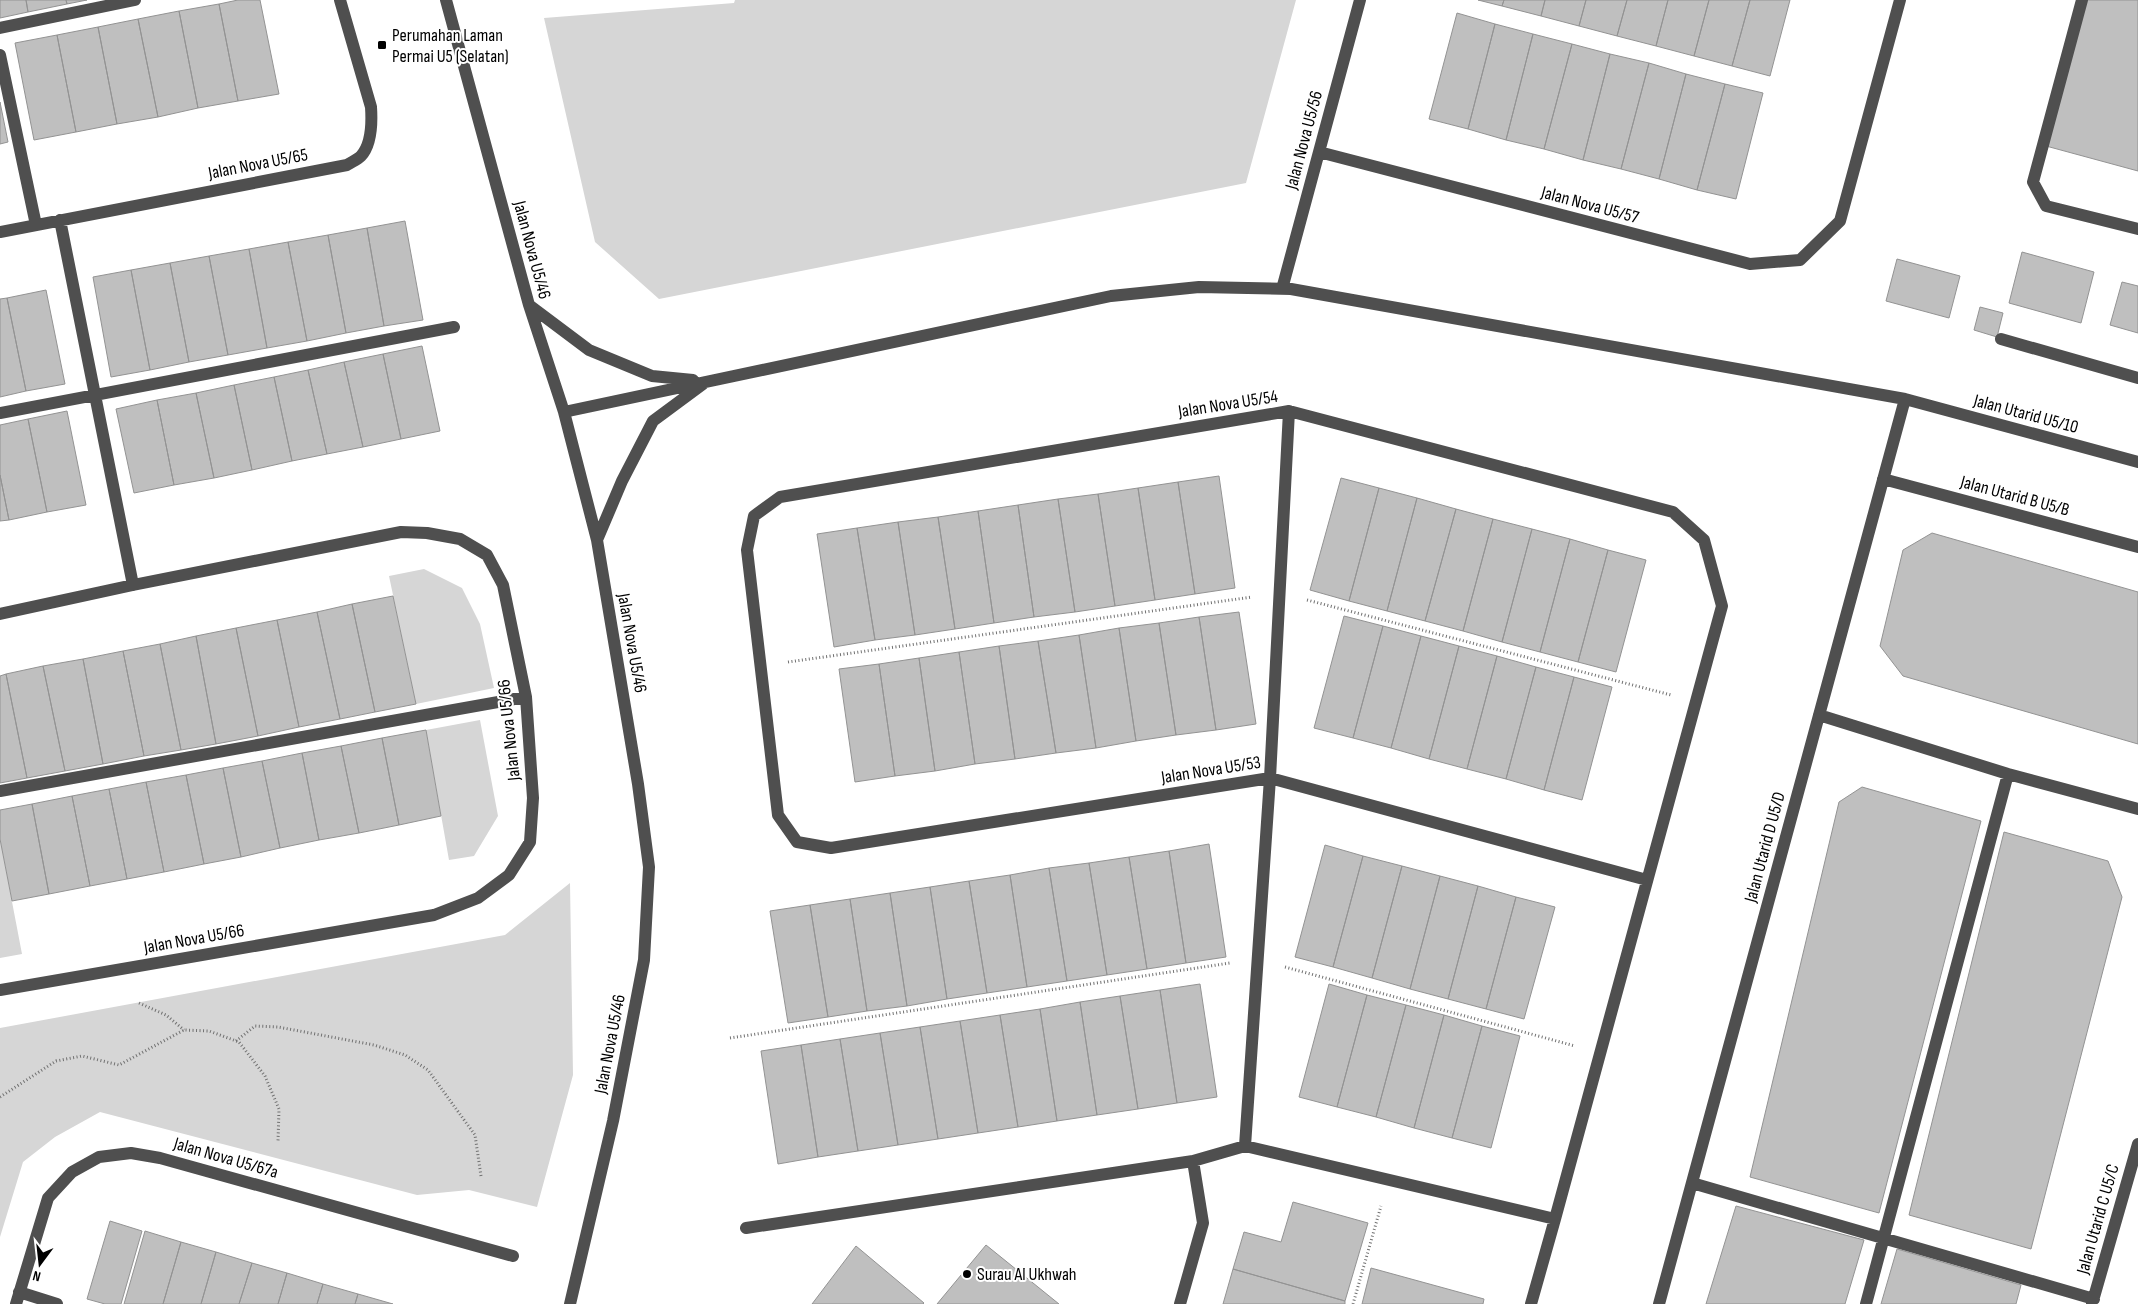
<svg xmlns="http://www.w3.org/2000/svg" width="2138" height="1304" viewBox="0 0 2138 1304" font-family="'Sofia Sans Condensed',sans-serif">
  <rect width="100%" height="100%" fill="#fff"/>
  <path fill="#d6d6d6" d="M 735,0 L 1296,0 L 1246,183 L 659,299 L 595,242 L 544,18 L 734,3 Z
    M 424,569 L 462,588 L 480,624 L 494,688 L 416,704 L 389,576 Z
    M 480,720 L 498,816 L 474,856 L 449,860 L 426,730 Z
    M 0,839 L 22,954 L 0,958 Z
    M 570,883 L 573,1075 L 537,1207 L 469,1190 L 417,1195 L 100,1112 L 55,1137 L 23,1162 L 0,1237 L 0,1028 L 505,935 Z"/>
  <path fill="#bfbfbf" stroke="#939393" d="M 0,0 L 26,0 L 28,12 L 0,18 Z
    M 26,0 L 66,0 L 67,4 L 28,12 Z
    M 66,0 L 87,0 L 67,4 Z
    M 238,0 L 260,0 L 279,94 L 238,101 L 219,4 Z
    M 1478,0 L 1504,0 L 1502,6 Z
    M 1504,0 L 1545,0 L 1541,16 L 1502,6 Z
    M 1545,0 L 1586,0 L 1579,26 L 1541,16 Z
    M 1586,0 L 1627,0 L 1617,36 L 1579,26 Z
    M 1627,0 L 1668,0 L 1656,46 L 1617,36 Z
    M 1668,0 L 1709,0 L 1694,56 L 1656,46 Z
    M 1709,0 L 1750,0 L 1732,66 L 1694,56 Z
    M 1750,0 L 1790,0 L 1770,76 L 1732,66 Z
    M 2085,0 L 2138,0 L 2138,171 L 2046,146 Z
    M 219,4 L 238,101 L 198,108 L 179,11 Z
    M 179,11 L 198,108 L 158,117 L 138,19 Z
    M 1457,13 L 1495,24 L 1468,129 L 1429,119 Z
    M 138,19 L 158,117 L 117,124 L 98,27 Z
    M 1495,24 L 1533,34 L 1506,140 L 1468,129 Z
    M 98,27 L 117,124 L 76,132 L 57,35 Z
    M 1533,34 L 1572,44 L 1544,149 L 1506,140 Z
    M 57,35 L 76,132 L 34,140 L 15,43 Z
    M 1572,44 L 1610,54 L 1583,160 L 1544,149 Z
    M 1610,54 L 1649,63 L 1621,169 L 1583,160 Z
    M 1649,63 L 1686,74 L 1659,179 L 1621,169 Z
    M 1686,74 L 1725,84 L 1697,190 L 1659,179 Z
    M 1725,84 L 1763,93 L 1736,199 L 1697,190 Z
    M 0,102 L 8,142 L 0,144 Z
    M 405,221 L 423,320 L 384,326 L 367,228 Z
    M 367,228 L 384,326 L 346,333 L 328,235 Z
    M 328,235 L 346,333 L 307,341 L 288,242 Z
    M 288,242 L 307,341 L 267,348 L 249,249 Z
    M 249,249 L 267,348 L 228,355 L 209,256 Z
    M 2022,252 L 2094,272 L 2081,323 L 2009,303 Z
    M 209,256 L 228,355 L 189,362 L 170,263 Z
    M 1897,259 L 1960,276 L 1949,318 L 1886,301 Z
    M 170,263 L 189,362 L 150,370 L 131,270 Z
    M 131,270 L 150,370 L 111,377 L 93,277 Z
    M 2122,282 L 2138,286 L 2138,333 L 2110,325 Z
    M 46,290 L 65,384 L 26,391 L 7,298 Z
    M 7,298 L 26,391 L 0,397 L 0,299 Z
    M 1980,307 L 2003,313 L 1997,337 L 1974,330 Z
    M 422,346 L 440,431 L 401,439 L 383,354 Z
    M 383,354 L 401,439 L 363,447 L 344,362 Z
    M 344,362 L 363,447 L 327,454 L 308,370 Z
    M 308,370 L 327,454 L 292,461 L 274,377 Z
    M 274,377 L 292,461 L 252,470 L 234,385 Z
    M 234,385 L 252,470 L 214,478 L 196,393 Z
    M 196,393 L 214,478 L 174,485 L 157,400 Z
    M 157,400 L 174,485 L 134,493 L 116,409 Z
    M 67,411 L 86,505 L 47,512 L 28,419 Z
    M 28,419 L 47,512 L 9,520 L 0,475 L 0,425 Z
    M 0,475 L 9,520 L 0,521 Z
    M 1219,476 L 1235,588 L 1195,594 L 1178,482 Z
    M 1341,478 L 1379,488 L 1349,601 L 1310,590 Z
    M 1178,482 L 1195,594 L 1155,600 L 1138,488 Z
    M 1138,488 L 1155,600 L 1115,606 L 1098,494 Z
    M 1379,488 L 1417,498 L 1387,611 L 1349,601 Z
    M 1098,494 L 1115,606 L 1075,612 L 1058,499 Z
    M 1417,498 L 1456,509 L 1425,621 L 1387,611 Z
    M 1058,499 L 1075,612 L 1034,617 L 1018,505 Z
    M 1018,505 L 1034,617 L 994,623 L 978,511 Z
    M 1456,509 L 1493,519 L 1463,631 L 1425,621 Z
    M 978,511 L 994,623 L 955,629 L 938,517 Z
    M 938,517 L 955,629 L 915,635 L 898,522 Z
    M 1493,519 L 1532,529 L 1502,642 L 1463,631 Z
    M 898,522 L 915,635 L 875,640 L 857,528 Z
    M 857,528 L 875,640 L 834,647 L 817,534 Z
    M 1532,529 L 1570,539 L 1540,652 L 1502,642 Z
    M 1932,533 L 2138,592 L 2138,744 L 1903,676 L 1880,646 L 1903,550 Z
    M 1570,539 L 1608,550 L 1578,662 L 1540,652 Z
    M 1608,550 L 1646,560 L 1616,672 L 1578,662 Z
    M 393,596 L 416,704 L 375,712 L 352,604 Z
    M 352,604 L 375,712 L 340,719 L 317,612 Z
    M 317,612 L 340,719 L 299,727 L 277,620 Z
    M 1239,612 L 1256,724 L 1216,730 L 1199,617 Z
    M 1344,616 L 1383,626 L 1353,738 L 1314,728 Z
    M 1199,617 L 1216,730 L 1176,735 L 1159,623 Z
    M 277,620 L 299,727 L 258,736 L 236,628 Z
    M 1159,623 L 1176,735 L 1136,741 L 1119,628 Z
    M 1383,626 L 1421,636 L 1391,748 L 1353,738 Z
    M 236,628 L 258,736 L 216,744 L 196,636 Z
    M 1119,628 L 1136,741 L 1096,748 L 1079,635 Z
    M 1079,635 L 1096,748 L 1056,753 L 1038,641 Z
    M 196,636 L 216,744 L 181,750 L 160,644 Z
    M 1421,636 L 1459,646 L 1429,759 L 1391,748 Z
    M 1038,641 L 1056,753 L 1015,759 L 999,646 Z
    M 160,644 L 181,750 L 144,756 L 123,651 Z
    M 999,646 L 1015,759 L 975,764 L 959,652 Z
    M 1459,646 L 1497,656 L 1467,769 L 1429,759 Z
    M 123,651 L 144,756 L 103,764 L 83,659 Z
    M 959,652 L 975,764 L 935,771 L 919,658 Z
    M 1497,656 L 1536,667 L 1506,779 L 1467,769 Z
    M 919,658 L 935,771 L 895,776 L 879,664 Z
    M 83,659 L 103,764 L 65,771 L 43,666 Z
    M 879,664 L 895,776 L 855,782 L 839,669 Z
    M 43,666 L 65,771 L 27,778 L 6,674 Z
    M 1536,667 L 1574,677 L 1544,790 L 1506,779 Z
    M 6,674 L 27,778 L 0,783 L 0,676 Z
    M 1574,677 L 1612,687 L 1582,800 L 1544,790 Z
    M 426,730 L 441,816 L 399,825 L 382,738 Z
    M 382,738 L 399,825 L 359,833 L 341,746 Z
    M 341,746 L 359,833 L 319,840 L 302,753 Z
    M 302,753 L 319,840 L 280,848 L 262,761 Z
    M 262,761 L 280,848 L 241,857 L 223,768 Z
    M 223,768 L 241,857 L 204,864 L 186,775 Z
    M 186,775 L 204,864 L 164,872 L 146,782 Z
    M 146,782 L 164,872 L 127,879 L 109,789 Z
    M 1862,787 L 1981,821 L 1879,1213 L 1750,1177 L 1839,802 Z
    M 109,789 L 127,879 L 90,886 L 72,796 Z
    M 72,796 L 90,886 L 49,894 L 32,804 Z
    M 32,804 L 49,894 L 12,901 L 0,839 L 0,810 Z
    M 2004,832 L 2108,861 L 2122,897 L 2031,1249 L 1909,1215 Z
    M 1209,844 L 1226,957 L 1186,963 L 1169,851 Z
    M 1325,845 L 1363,856 L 1333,967 L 1295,957 Z
    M 1169,851 L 1186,963 L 1147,969 L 1129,857 Z
    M 1363,856 L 1402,866 L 1372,978 L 1333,967 Z
    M 1129,857 L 1147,969 L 1107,975 L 1089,863 Z
    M 1089,863 L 1107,975 L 1067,981 L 1049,868 Z
    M 1402,866 L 1440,876 L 1410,989 L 1372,978 Z
    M 1049,868 L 1067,981 L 1027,987 L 1010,875 Z
    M 1010,875 L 1027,987 L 987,993 L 969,881 Z
    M 1440,876 L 1478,886 L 1448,999 L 1410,989 Z
    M 969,881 L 987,993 L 947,999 L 930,887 Z
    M 1478,886 L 1516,897 L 1486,1009 L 1448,999 Z
    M 930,887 L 947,999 L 907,1006 L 890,893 Z
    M 890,893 L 907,1006 L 867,1011 L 850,899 Z
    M 1516,897 L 1555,907 L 1524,1019 L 1486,1009 Z
    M 850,899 L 867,1011 L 828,1017 L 810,905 Z
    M 810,905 L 828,1017 L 788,1023 L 770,911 Z
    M 1200,984 L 1217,1097 L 1177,1103 L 1160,990 Z
    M 1329,984 L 1367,995 L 1337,1107 L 1299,1097 Z
    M 1160,990 L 1177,1103 L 1138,1109 L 1120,996 Z
    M 1367,995 L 1406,1005 L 1376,1117 L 1337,1107 Z
    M 1120,996 L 1138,1109 L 1097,1115 L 1080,1002 Z
    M 1080,1002 L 1097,1115 L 1057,1121 L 1040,1009 Z
    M 1406,1005 L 1444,1015 L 1414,1128 L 1376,1117 Z
    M 1040,1009 L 1057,1121 L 1018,1127 L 1000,1015 Z
    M 1000,1015 L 1018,1127 L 978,1133 L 960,1021 Z
    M 1444,1015 L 1482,1026 L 1452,1138 L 1414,1128 Z
    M 960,1021 L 978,1133 L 938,1139 L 920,1027 Z
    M 1482,1026 L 1520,1036 L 1491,1148 L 1452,1138 Z
    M 920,1027 L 938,1139 L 898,1145 L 880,1033 Z
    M 880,1033 L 898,1145 L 858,1151 L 840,1039 Z
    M 840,1039 L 858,1151 L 818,1157 L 801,1045 Z
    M 801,1045 L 818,1157 L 778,1164 L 761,1051 Z
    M 1293,1202 L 1368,1223 L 1345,1301 L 1233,1269 L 1244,1232 L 1281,1242 Z
    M 1736,1206 L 1864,1240 L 1845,1304 L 1706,1304 Z
    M 110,1221 L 142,1231 L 121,1304 L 105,1304 L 87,1299 Z
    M 145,1231 L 181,1242 L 163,1304 L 124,1304 Z
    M 181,1242 L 216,1252 L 201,1304 L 163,1304 Z
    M 986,1245 L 1059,1304 L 937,1304 Z
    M 856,1246 L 924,1303 L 923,1304 L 812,1304 Z
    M 1897,1249 L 2021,1285 L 2016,1304 L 1881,1304 Z
    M 216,1252 L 252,1263 L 239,1304 L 201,1304 Z
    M 252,1263 L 287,1273 L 278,1304 L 239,1304 Z
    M 1371,1268 L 1484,1299 L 1483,1304 L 1362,1304 Z
    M 1233,1269 L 1345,1301 L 1345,1304 L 1223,1304 Z
    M 287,1273 L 323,1284 L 317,1304 L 278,1304 Z
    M 323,1284 L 358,1294 L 355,1304 L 317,1304 Z
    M 358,1294 L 393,1304 L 355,1304 Z"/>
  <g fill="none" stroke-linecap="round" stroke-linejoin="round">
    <path stroke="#717171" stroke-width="3" stroke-dasharray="1 2.5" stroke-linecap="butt" d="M 1307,600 L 1671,695
      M 788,662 L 1252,597
      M 1285,967 L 1575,1046
      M 139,1003 L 166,1015 L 184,1030
      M 730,1038 L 1230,963
      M 236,1041 L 255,1026 L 278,1027 L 374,1045 L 405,1055 L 428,1070 L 475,1135 L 481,1176
      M 0,1097 L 56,1061 L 82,1056 L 119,1065 L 184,1030 L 209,1031 L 239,1042 L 265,1076 L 279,1109 L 278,1141
      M 1353,1304 L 1381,1206"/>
    <path stroke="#4f4f4f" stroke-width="12" d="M 446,0 L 529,305 L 564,412 L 597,540 L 638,784 L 649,867 L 644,960 L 613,1121 L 570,1304
      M 2082,0 L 2033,182 L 2046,206 L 2138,229
      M 0,28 L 135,0
      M 0,55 L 36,225
      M 1319,152 L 1750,264 L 1800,260 L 1840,221 L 1900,0
      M 60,220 L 133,585
      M 0,232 L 347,165 C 351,162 357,160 361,156 C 372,144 372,122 371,107 L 340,0
      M 1282,289 L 1360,0
      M 529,305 L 589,350 L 652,376 L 693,380
      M 2001,339 L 2138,378
      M 564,412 L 1111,296 L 1199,287 L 1291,289 L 1905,399 L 2138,462
      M 0,413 L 454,327
      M 1883,479 L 2138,547
      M 597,540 L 622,481 L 653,421 L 703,384
      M 0,614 L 133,585 L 401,532 L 427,533 L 460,539 L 487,555 L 503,585 L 526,697 L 533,798 L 530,842 L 509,875 L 478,898 L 434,915 L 0,990
      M 1819,715 L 2008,774 L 2138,809
      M 0,791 L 526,697
      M 1245,1146 L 1270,778 L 1289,411
      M 1692,1183 L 2094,1299
      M 746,1228 L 1193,1161 L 1245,1146 L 1555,1219
      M 19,1292 L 57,1304
      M 16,1304 L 48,1198 L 72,1172 L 99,1157 L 131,1153 L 160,1158 L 513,1256
      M 1180,1304 L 1203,1223 L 1193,1161
      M 1531,1304 L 1555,1219 L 1722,606 L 1704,540 L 1673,512 L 1289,411 L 780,497 L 754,516 L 747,550 L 778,815 L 797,842 L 831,848 L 1270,778 L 1647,880
      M 1659,1304 L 1905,399
      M 1866,1304 L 2008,774
      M 2092,1304 L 2138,1144"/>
  </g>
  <g fill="#000" stroke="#fff" stroke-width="2">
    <rect x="377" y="40" width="10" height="10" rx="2.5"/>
    <circle cx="967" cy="1274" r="5"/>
  </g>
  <g text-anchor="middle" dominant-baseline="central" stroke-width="4" stroke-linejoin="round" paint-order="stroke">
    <g font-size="18" fill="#000" stroke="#fff" text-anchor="start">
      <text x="392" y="35">Perumahan Laman<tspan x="392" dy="21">Permai U5 (Selatan)</tspan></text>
      <text x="977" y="1274">Surau Al Ukhwah</text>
    </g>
    <g font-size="18" fill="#000" stroke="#fff">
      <text transform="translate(1304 140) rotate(-75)">Jalan Nova U5/56</text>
      <text transform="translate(258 164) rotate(-11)">Jalan Nova U5/65</text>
      <text transform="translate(1590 205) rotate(15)">Jalan Nova U5/57</text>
      <text transform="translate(532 250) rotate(75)">Jalan Nova U5/46</text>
      <text transform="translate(1228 404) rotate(-9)">Jalan Nova U5/54</text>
      <text transform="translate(2026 414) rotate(15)">Jalan Utarid U5/10</text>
      <text transform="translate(2015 496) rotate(15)">Jalan Utarid B U5/B</text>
      <text transform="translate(632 643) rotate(80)">Jalan Nova U5/46</text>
      <text transform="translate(509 730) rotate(-96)">Jalan Nova U5/66</text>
      <text transform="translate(1211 770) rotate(-9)">Jalan Nova U5/53</text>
      <text transform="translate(1765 847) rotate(-75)">Jalan Utarid D U5/D</text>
      <text transform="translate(194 939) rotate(-10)">Jalan Nova U5/66</text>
      <text transform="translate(610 1044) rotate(-79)">Jalan Nova U5/46</text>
      <text transform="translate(226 1158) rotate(16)">Jalan Nova U5/67a</text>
      <text transform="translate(2098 1219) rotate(-74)">Jalan Utarid C U5/C</text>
    </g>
  </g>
  <g transform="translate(40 1264) rotate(195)" stroke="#ffffff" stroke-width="4" paint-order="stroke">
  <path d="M0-4L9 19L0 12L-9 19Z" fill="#000000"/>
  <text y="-8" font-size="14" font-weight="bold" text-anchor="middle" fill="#000000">N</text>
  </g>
</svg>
